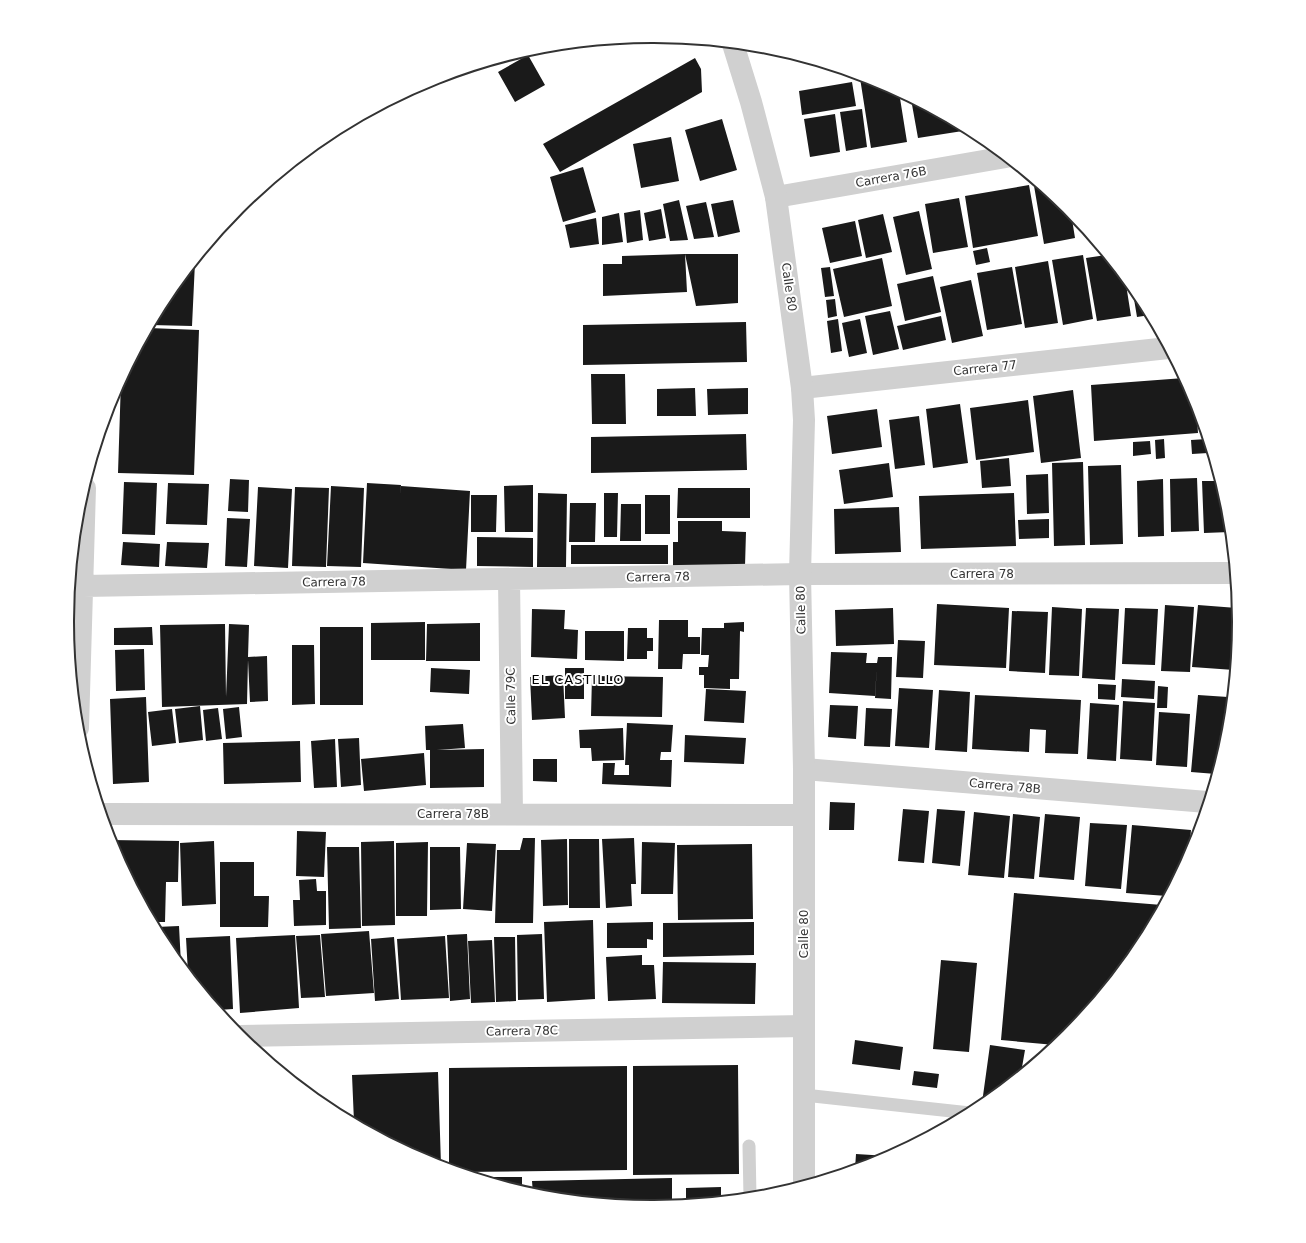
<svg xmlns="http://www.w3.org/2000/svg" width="1306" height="1243" viewBox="0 0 1306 1243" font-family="'DejaVu Sans',sans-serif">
  <rect width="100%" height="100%" fill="#fff"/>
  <path fill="#1a1a1a" d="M 528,55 L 545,85 L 515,102 L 498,72 Z
    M 695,58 L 701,69 L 702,92 L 560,172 L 543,144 Z
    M 866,77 L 877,81 L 899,92 L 907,142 L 871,148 L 860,78 Z
    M 852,82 L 856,106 L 802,115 L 799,91 Z
    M 911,99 L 969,130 L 918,138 Z
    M 862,109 L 867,147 L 846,151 L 840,112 Z
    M 835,114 L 840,152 L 810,157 L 804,119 Z
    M 722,119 L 737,170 L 700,181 L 685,130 Z
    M 671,137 L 679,181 L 641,188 L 633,144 Z
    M 583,167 L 596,212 L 563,222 L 550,177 Z
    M 1033,180 L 1071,213 L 1075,238 L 1044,244 Z
    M 1029,185 L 1038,236 L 973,248 L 965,196 Z
    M 959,198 L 968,247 L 933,253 L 925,204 Z
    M 679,200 L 688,240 L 670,241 L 663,204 Z
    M 733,200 L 740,232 L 718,237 L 711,204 Z
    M 706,202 L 714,237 L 694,239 L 686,206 Z
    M 661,209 L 666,238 L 649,241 L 644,213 Z
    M 640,210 L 643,240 L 627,243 L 624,213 Z
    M 919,211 L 932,269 L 906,275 L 893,217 Z
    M 619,213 L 623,242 L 602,245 L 602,217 Z
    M 883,214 L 892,252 L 866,258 L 858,220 Z
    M 596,218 L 599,244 L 570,248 L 565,225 Z
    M 855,221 L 862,256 L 830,263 L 822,228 Z
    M 987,248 L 990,262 L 976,265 L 973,251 Z
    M 685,254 L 738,254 L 738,303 L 696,306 L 685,254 L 687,292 L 603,296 L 603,264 L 622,264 L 622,256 Z
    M 1083,255 L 1093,319 L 1063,325 L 1052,260 Z
    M 1106,255 L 1125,278 L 1131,316 L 1097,321 L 1086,258 Z
    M 882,258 L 892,306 L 844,317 L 833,269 Z
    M 1048,261 L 1058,323 L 1025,328 L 1015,267 Z
    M 195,262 L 192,326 L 151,325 L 166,296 Z
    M 830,267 L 834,296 L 825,297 L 821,268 Z
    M 1012,267 L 1022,324 L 987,330 L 977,273 Z
    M 933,276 L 941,312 L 905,321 L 897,284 Z
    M 971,280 L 983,336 L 952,343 L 940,287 Z
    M 1132,287 L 1140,296 L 1150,315 L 1137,317 Z
    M 835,299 L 837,316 L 828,318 L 826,300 Z
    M 890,311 L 899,349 L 873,355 L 865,316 Z
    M 941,316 L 946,340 L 903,350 L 897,326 Z
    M 838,319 L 842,351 L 831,353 L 827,321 Z
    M 860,319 L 867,353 L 849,357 L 842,323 Z
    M 746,322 L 747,362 L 583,365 L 583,325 Z
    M 149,328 L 199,330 L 194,475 L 118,473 L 121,380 Z
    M 591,374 L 625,374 L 626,424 L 592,424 Z
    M 1184,378 L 1196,403 L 1198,433 L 1094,441 L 1091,385 Z
    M 695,388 L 696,416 L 657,416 L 657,389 Z
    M 748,388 L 748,414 L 708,415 L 707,389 Z
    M 1073,390 L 1081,458 L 1041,463 L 1033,396 Z
    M 1028,400 L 1034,452 L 976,460 L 970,408 Z
    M 960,404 L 968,463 L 933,468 L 926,409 Z
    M 877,409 L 882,447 L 832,454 L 827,416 Z
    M 919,416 L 925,465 L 895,469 L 889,420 Z
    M 746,434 L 747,470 L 591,473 L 591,437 Z
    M 1164,439 L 1165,458 L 1156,459 L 1155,440 Z
    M 1207,439 L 1208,453 L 1192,454 L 1191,440 Z
    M 1150,441 L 1151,454 L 1133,456 L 1133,442 Z
    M 1009,458 L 1011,486 L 982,488 L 980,461 Z
    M 1083,462 L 1085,545 L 1054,546 L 1052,463 Z
    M 889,463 L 893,497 L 844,504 L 839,470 Z
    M 1121,465 L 1123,544 L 1090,545 L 1088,466 Z
    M 1048,474 L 1049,513 L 1027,514 L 1026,475 Z
    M 1197,478 L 1199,531 L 1171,532 L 1170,479 Z
    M 230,479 L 249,480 L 248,512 L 228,511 Z
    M 1163,479 L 1164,536 L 1138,537 L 1137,481 Z
    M 1202,481 L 1219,481 L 1227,507 L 1230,532 L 1204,533 Z
    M 124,482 L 157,483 L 155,535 L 122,534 Z
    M 168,483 L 209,484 L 207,525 L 166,524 Z
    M 367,483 L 401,485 L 400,495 L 401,486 L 470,491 L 466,570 L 363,563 Z
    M 533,485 L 533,532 L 505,532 L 504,486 Z
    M 331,486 L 364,488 L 361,567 L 327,566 Z
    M 258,487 L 292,489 L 288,568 L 254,566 Z
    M 295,487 L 329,488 L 326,567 L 292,566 Z
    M 678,488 L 750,488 L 750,518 L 677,518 Z
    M 538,493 L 567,494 L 566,567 L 537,567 Z
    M 604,493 L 618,493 L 617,537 L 604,537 Z
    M 1014,493 L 1016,546 L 921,549 L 919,496 Z
    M 471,495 L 497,495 L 496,532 L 471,532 Z
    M 645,495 L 670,495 L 670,534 L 645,534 Z
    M 570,503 L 596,503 L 595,542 L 569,542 Z
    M 621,504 L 641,504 L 641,541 L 620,541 Z
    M 899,507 L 901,552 L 835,554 L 834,509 Z
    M 227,518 L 250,519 L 247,567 L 225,566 Z
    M 1049,519 L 1049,538 L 1019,539 L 1018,520 Z
    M 678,521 L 722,521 L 722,531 L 746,532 L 745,566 L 673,566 L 673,542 L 678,542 Z
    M 477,537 L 533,538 L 533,567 L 477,566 Z
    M 123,542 L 160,544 L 159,567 L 121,565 Z
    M 167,542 L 209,543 L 207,568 L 165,566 Z
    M 571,545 L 668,545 L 668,564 L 571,564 Z
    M 937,604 L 1009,608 L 1006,668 L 934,665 Z
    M 1165,605 L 1194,607 L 1190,672 L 1161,671 Z
    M 1198,605 L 1237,608 L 1238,622 L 1234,670 L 1192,667 Z
    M 1052,607 L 1082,609 L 1079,676 L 1049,675 Z
    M 893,608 L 894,644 L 836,646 L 835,610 Z
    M 1086,608 L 1119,609 L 1115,680 L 1082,678 Z
    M 1125,608 L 1158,609 L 1155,665 L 1122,664 Z
    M 532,609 L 565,610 L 564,629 L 578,630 L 577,659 L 531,657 Z
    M 1012,611 L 1048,612 L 1045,673 L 1009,671 Z
    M 659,620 L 688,620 L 688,637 L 700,637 L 700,654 L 683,654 L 682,669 L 658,669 Z
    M 425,622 L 425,660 L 371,660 L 371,623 Z
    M 744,622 L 744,632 L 740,631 L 739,679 L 730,679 L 730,689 L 704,688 L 704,675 L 699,675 L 699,667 L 708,667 L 709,655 L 701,655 L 702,628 L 724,628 L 724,623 Z
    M 480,623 L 480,661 L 426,661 L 427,624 Z
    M 225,624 L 226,697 L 229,624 L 249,625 L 248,657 L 267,656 L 268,701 L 250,702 L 248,660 L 247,704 L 162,707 L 160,625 Z
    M 152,627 L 153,645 L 114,645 L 114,628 Z
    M 320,627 L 363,627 L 363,705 L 320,705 Z
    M 628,628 L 647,628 L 647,638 L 653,638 L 653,651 L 647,651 L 647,659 L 627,659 Z
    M 585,631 L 624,631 L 624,661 L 585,660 Z
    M 898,640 L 925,641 L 923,678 L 896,677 Z
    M 292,645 L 314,645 L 315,704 L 292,705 Z
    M 144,649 L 145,690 L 116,691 L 115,650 Z
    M 831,652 L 867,653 L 866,663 L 877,663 L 878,657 L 892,657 L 891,699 L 875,698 L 877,665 L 875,696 L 829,693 Z
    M 431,668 L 470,670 L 469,694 L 430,692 Z
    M 565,668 L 584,668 L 584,699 L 565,699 Z
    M 563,675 L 565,718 L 532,720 L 530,677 Z
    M 592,676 L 663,677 L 662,717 L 591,716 Z
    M 1122,679 L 1155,681 L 1154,699 L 1121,697 Z
    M 1098,684 L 1116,685 L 1115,700 L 1098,699 Z
    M 1158,686 L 1168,687 L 1167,708 L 1157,708 Z
    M 899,688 L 933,690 L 929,748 L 895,746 Z
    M 706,689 L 746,691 L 744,723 L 704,721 Z
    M 939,690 L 970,692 L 967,752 L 935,750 Z
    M 975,695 L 1081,700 L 1078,754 L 1045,753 L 1046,730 L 1030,729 L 1029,752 L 972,749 Z
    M 1198,695 L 1228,697 L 1223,749 L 1216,774 L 1191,772 Z
    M 146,697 L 149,782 L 113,784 L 110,699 Z
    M 1123,701 L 1155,703 L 1152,761 L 1120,759 Z
    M 1090,703 L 1119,705 L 1116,761 L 1087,759 Z
    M 830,705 L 858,706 L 856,739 L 828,737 Z
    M 200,706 L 203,740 L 179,743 L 175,709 Z
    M 239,707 L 242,737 L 226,739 L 223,709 Z
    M 218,708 L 222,739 L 206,741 L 203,710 Z
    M 866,708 L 892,709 L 890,747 L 864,746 Z
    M 172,709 L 176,743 L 152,746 L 148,712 Z
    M 1159,712 L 1190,714 L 1187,767 L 1156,765 Z
    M 627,723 L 673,725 L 671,752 L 661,752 L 660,760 L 672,760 L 671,787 L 602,784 L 603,763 L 615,763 L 614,775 L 629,775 L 629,765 L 625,765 Z
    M 463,724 L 465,748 L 437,750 L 484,749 L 484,787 L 430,788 L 430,750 L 426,750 L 425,726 Z
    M 623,728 L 624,760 L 592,761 L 591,748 L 580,748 L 579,730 Z
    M 685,735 L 746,738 L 744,764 L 684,762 Z
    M 359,738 L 361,785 L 341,787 L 338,739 Z
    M 335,739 L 337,787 L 314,788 L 311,741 Z
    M 300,741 L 301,782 L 224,784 L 223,743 Z
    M 424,753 L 426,785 L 364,791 L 361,759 Z
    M 533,759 L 557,759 L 557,782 L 533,781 Z
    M 830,802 L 855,803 L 854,830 L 829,830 Z
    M 903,809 L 929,811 L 924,863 L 898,861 Z
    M 937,809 L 965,811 L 960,866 L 932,863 Z
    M 974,812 L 1010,816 L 1004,878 L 968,875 Z
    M 1013,814 L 1040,817 L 1034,879 L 1008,877 Z
    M 1045,814 L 1080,817 L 1074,880 L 1039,877 Z
    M 1090,823 L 1127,825 L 1121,889 L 1085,886 Z
    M 1132,825 L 1191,830 L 1189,856 L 1167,896 L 1126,893 Z
    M 297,831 L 326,832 L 324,877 L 296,876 Z
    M 523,838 L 535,838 L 533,923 L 495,923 L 497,850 L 520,850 Z
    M 634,838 L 636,884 L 631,884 L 632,906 L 606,908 L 602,839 Z
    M 567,839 L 568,905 L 543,906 L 541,840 Z
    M 569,839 L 599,839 L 600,908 L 569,908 Z
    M 110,840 L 179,841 L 178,882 L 166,882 L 165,922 L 153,922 Z
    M 214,841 L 216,904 L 182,906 L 180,843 Z
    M 394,841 L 395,925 L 362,926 L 361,842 Z
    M 428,842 L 427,916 L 396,916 L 396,843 Z
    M 642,842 L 675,843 L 673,894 L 641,894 Z
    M 467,843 L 496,844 L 492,911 L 463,909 Z
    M 752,844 L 753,919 L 678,920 L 677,845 Z
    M 327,847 L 359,847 L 361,928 L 329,929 Z
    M 430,847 L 460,847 L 461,909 L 430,910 Z
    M 220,862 L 254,862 L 254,896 L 269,896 L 268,927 L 220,927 Z
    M 316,879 L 317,891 L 326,891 L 326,925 L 294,926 L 293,900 L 300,900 L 299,880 Z
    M 1014,893 L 1162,905 L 1140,947 L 1067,1036 L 1055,1045 L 1001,1040 Z
    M 593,920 L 595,999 L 547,1002 L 544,922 Z
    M 653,922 L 653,940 L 647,939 L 647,948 L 607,948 L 607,923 Z
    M 754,922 L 754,955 L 663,957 L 663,923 Z
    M 179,926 L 181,964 L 166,947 L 156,927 Z
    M 369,931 L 374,993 L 326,996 L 321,934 Z
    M 467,934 L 470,999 L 450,1001 L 447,935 Z
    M 542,934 L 544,999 L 518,1000 L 517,935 Z
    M 295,935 L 299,1008 L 240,1013 L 236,938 Z
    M 320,935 L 325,997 L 301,998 L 296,936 Z
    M 230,936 L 233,1009 L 218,1010 L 188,973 L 186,938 Z
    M 445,936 L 449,998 L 401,1000 L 397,939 Z
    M 394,937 L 399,999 L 375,1001 L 371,939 Z
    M 494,937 L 515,937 L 516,1001 L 496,1002 Z
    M 492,940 L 495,1002 L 471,1003 L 468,941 Z
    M 642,955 L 642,965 L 654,965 L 656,999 L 608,1001 L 606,957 Z
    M 941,960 L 977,963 L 969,1052 L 933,1049 Z
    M 663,962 L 756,963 L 755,1004 L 662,1003 Z
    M 855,1040 L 903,1047 L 900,1070 L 852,1064 Z
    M 990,1045 L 1025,1050 L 1021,1073 L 984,1104 L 982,1103 Z
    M 738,1065 L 739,1174 L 633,1175 L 633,1066 Z
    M 627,1066 L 627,1170 L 461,1172 L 449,1169 L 449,1068 Z
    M 914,1071 L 939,1074 L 937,1088 L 912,1085 Z
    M 438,1072 L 441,1165 L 429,1162 L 354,1122 L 352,1075 Z
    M 856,1154 L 888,1156 L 877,1163 L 855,1169 Z
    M 479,1177 L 522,1177 L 522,1191 Z
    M 672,1178 L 672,1205 L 653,1207 L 533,1194 L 532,1181 Z
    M 721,1187 L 721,1200 L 686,1204 L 686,1188 Z"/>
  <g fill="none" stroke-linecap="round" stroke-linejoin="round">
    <path stroke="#d0d0d0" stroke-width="13" d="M 804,1095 L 970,1113
      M 749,1146 L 750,1197"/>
    <path stroke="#d0d0d0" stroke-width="22" d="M 776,197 L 1006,157
      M 802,388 L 1168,348
      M 509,579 L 512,814
      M 83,586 L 800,574 L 1234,573
      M 78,728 L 85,488
      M 804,769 L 1207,802
      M 102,814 L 804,815
      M 239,1036 L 804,1026"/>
    <path stroke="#d0d0d0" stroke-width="22" d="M 733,44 L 751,102 L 776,197 L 802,388 L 804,420 L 800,574 L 804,769 L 804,1185"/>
  </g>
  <g text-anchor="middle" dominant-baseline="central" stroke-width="4" stroke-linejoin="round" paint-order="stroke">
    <g font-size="12" fill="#333" stroke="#fff">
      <text transform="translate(891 177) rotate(-10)">Carrera 76B</text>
      <text transform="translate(789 287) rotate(82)">Calle 80</text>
      <text transform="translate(985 368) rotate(-6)">Carrera 77</text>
      <text x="982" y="574">Carrera 78</text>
      <text transform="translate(658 577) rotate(-1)">Carrera 78</text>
      <text transform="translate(334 582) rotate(-1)">Carrera 78</text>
      <text transform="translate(801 610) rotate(-91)">Calle 80</text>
      <text transform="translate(511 696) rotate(-91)">Calle 79C</text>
      <text transform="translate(1005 786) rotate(5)">Carrera 78B</text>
      <text x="453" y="814">Carrera 78B</text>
      <text transform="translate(804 934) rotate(-90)">Calle 80</text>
      <text transform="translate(522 1031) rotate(-1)">Carrera 78C</text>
    </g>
    <g font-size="13" letter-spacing="1" fill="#000" stroke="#fff">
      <text x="578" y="679">EL CASTILLO</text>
    </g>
  </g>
  <path d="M0 0H1306V1243H0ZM652 43H654A578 578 0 0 1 1232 621V622A578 578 0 0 1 654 1200H652A578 578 0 0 1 74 622V621A578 578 0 0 1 652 43Z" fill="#fff" fill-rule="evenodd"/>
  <path fill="none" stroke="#333" stroke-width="2" d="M652 43H654A578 578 0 0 1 1232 621V622A578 578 0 0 1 654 1200H652A578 578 0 0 1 74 622V621A578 578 0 0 1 652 43Z"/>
</svg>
